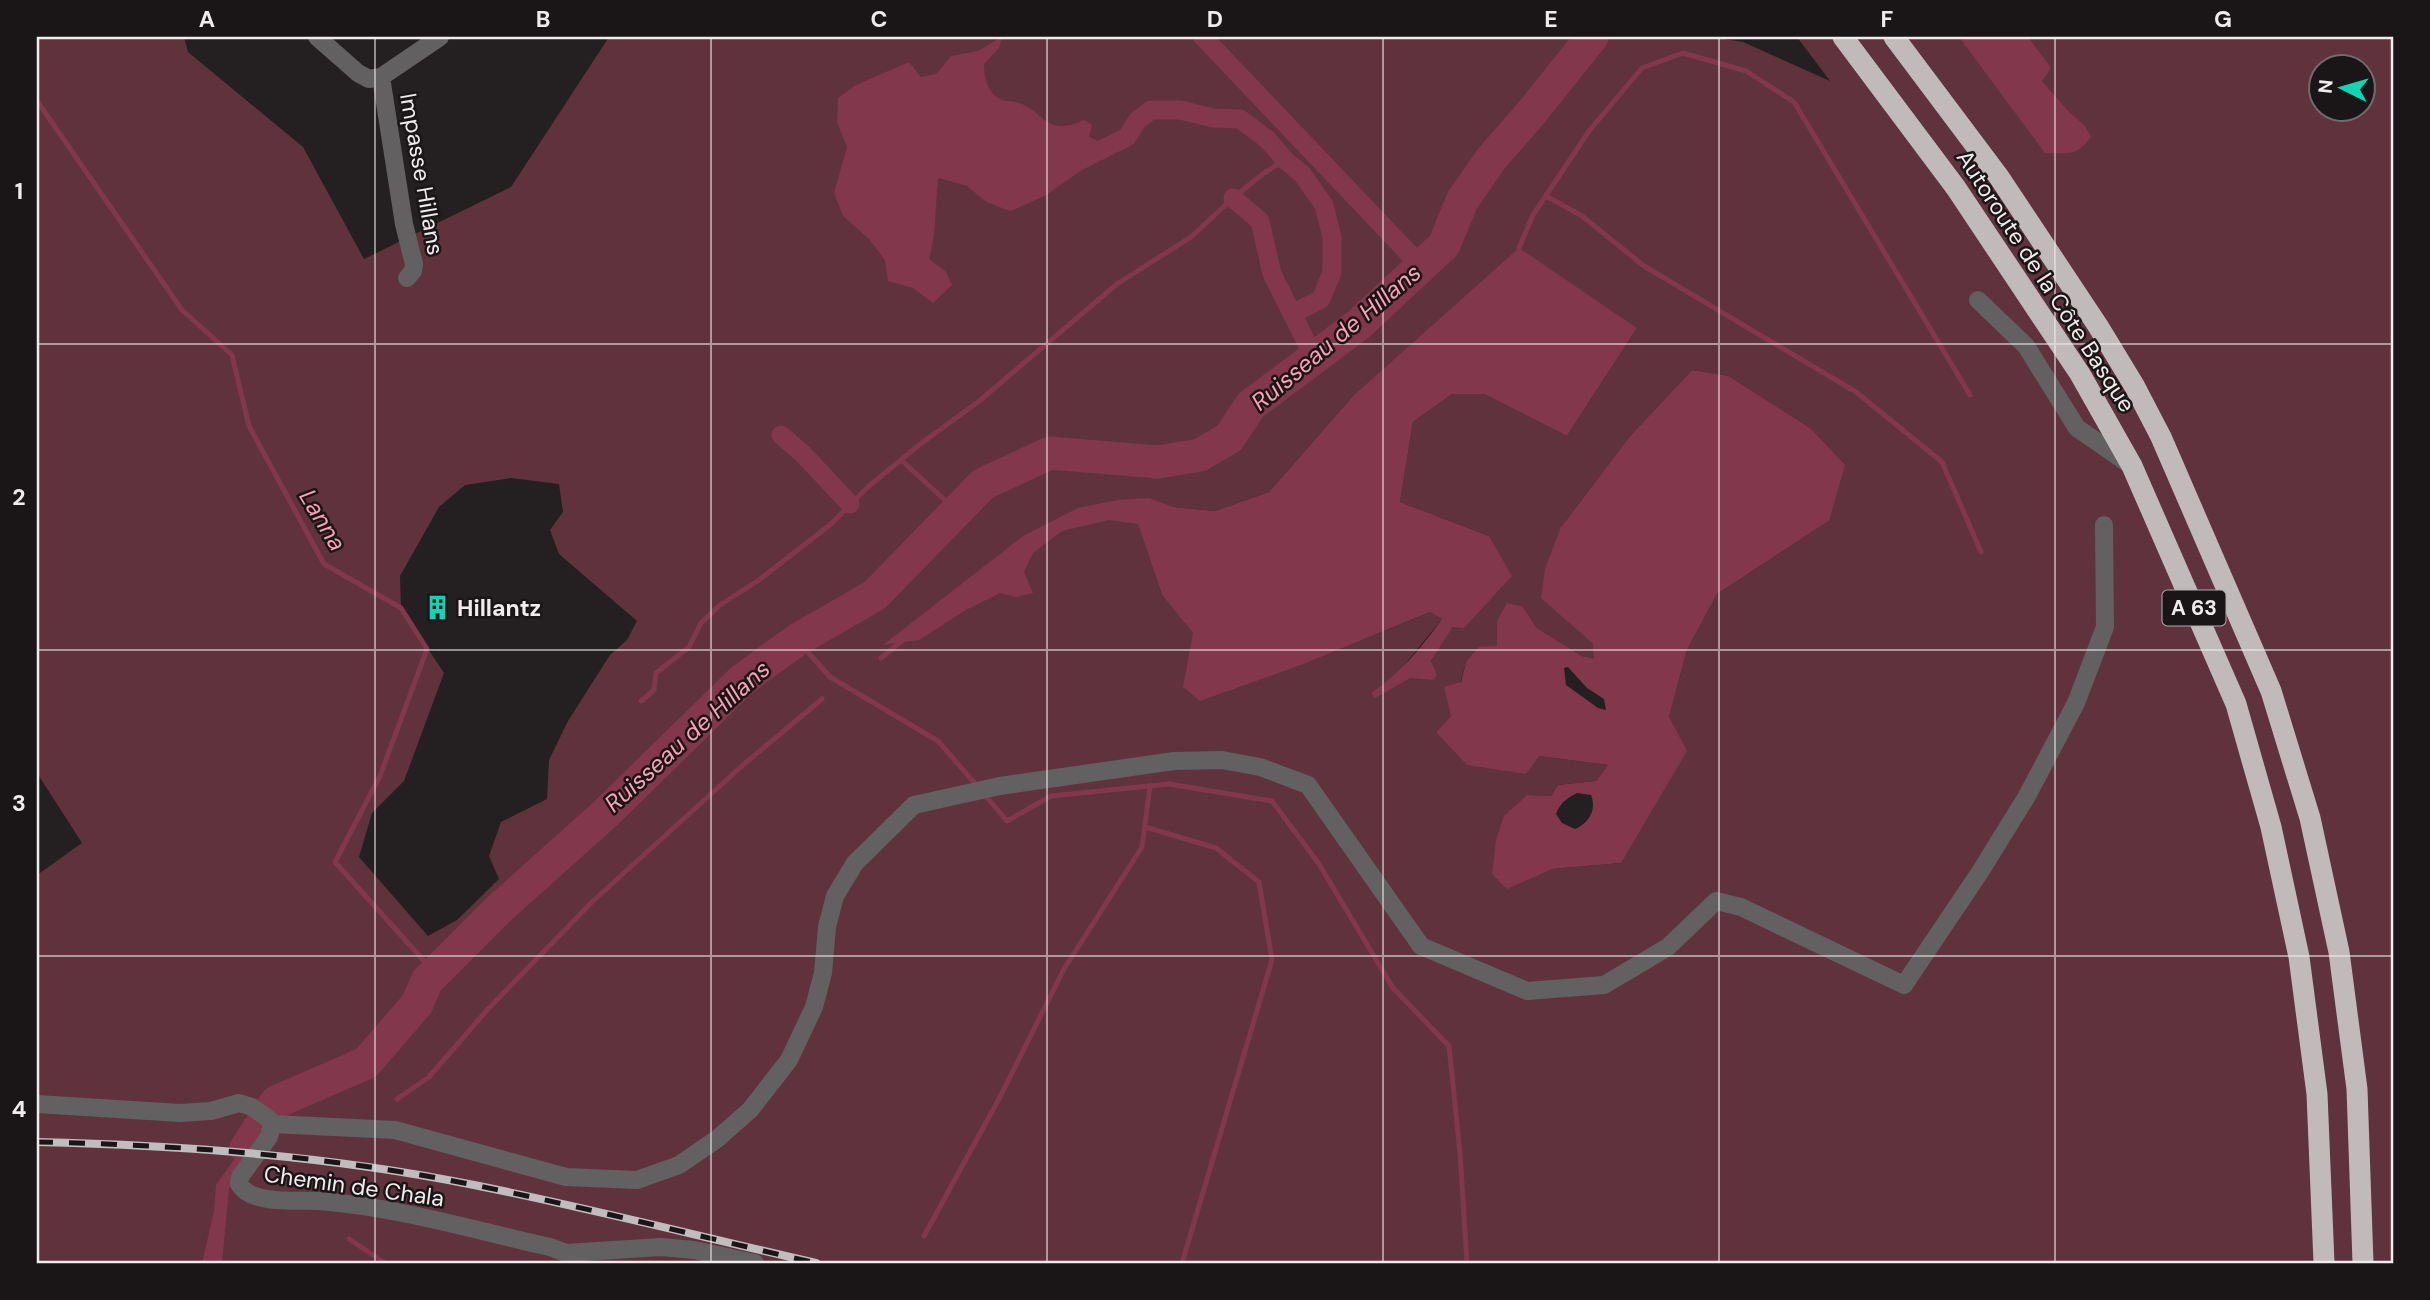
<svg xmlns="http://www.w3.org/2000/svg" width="2430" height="1300" viewBox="0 0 2430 1300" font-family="'DM Sans',sans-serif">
  <rect width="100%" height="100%" fill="#241f20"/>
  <path fill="#5f323e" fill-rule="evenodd" d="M 37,37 L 184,37 L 188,52 L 303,147 L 364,259 L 511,187 L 609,37 L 1711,37 L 1743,42 L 1830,81 L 1797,37 L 2393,37 L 2393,1263 L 37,1263 L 37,875 L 82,843 L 37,773 ZM 2322,66 L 2364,66 L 2364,108 L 2322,108 ZM 1637,328 L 1567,436 L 1484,394 L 1452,394 L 1413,422 L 1400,502 L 1489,536 L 1453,627 L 1431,661 L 1436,675 L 1411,678 L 1376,697 L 1371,693 L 1394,678 L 1442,619 L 1430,612 L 1309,662 L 1184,687 L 1194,633 L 1162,595 L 1136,517 L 1173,507 L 1215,511 L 1269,492 L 1352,397 ZM 1692,370 L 1729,376 L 1810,428 L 1829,521 L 1717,594 L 1687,650 L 1669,717 L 1621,863 L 1552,869 L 1527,795 L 1551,796 L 1558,785 L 1596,781 L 1608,765 L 1539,756 L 1436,732 L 1451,716 L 1466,662 L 1497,647 L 1498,621 L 1523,607 L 1537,628 L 1582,656 L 1594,660 L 1594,645 L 1569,622 L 1561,527 L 1630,436 ZM 511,478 L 559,484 L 563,512 L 550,530 L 559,554 L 637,621 L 627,640 L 610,655 L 568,721 L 549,760 L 547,799 L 501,822 L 489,856 L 499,879 L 457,920 L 428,936 L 359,857 L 372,813 L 404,781 L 444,673 L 401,608 L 400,576 L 439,507 L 465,485 Z"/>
  <path fill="#82374d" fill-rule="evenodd" d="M 1002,37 L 999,48 L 984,64 C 984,76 987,91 998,98 C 1004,102 1014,101 1020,103 C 1048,115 1046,137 1084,120 L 1092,125 L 1089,137 L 1107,145 L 1077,162 L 1041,187 L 1010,201 L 992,194 L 971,177 L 940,168 C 934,199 938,229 929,259 L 946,272 L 952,285 L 933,303 L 913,288 L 888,281 L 885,260 L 869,239 L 843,216 L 834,193 L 847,147 L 837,122 L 838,98 L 856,85 L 909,62 L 921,77 L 936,74 L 951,56 L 978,51 Z
    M 1959,37 L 2028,37 L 2051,68 L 2042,81 L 2068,111 L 2085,126 L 2091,137 C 2076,157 2069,153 2045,153 Z
    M 1519,248 L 1637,328 L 1567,436 L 1484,394 L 1452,394 L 1413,422 L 1400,502 L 1489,536 L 1512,576 L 1464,628 L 1453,627 L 1431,661 L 1437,675 L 1433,680 L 1411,678 L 1375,698 L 1371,693 C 1402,672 1420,649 1442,619 L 1430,612 L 1309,662 L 1200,701 L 1183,687 L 1193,633 L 1162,595 L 1138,524 L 1109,520 L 1062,531 L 1033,553 L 1024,572 L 1033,593 L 1016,597 L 1000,593 L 966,610 L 919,640 L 883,645 L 1023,536 L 1078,508 L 1118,500 L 1149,498 L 1173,507 L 1215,511 L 1269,492 L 1352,397 Z
    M 1692,370 L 1729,376 L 1810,428 L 1845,465 L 1829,521 L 1717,594 L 1687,650 L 1669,717 L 1687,751 L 1621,863 L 1552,869 L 1507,889 L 1492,874 L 1496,840 L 1504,816 L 1527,795 L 1551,796 L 1558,785 L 1596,781 L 1608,765 L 1539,756 L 1526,774 L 1467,765 L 1436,732 L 1451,716 L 1444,687 L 1461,682 L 1466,662 L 1479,647 L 1497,646 L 1497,621 L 1507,603 L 1523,607 L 1537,628 L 1582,656 L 1594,659 L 1593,644 L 1541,598 L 1545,569 L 1561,527 L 1630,436 ZM 1568,667 L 1587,688 L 1604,699 L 1606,710 L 1598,708 L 1566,685 L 1564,668 ZM 1577,793 L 1591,795 C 1597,810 1589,823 1575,829 L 1562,823 L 1556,814 C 1560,803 1567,798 1577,793 Z
    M 269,1110 L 264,1132 L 234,1177 L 229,1189 L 222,1263 L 202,1263 L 214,1211 L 216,1185 Z"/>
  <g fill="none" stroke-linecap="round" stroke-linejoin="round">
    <path stroke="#82374d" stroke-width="5" d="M 37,101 L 182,310 L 232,355 L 249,426 L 324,564 L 401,608 L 427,649 L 380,776 L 335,862 L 435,973
      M 1546,196 L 1582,216 L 1644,266 L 1856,392 L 1942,462 L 1981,552
      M 1519,248 L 1533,215 L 1589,131 L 1642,68 L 1683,53 L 1746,71 L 1794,102 L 1970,395
      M 901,460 L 957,511
      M 797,640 L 830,677 L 938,741 L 978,787
      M 881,658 L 903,640
      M 641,701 L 654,690 L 656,673 L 689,647 L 701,623 L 720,605 L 759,580 L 831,524 L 869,486 L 919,445 L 978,402 L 1117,284 L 1191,237 L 1233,198 L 1264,173 L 1285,160
      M 984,794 L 1007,821 L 1051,796 L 1169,784 L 1272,801 L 1319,864 L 1393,988 L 1449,1046 L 1460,1153 L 1467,1263
      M 1145,827 L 1216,848 L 1259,882 L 1272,960 L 1182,1263
      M 397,1099 L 428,1078 L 488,1009 L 593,901 L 743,765 L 822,699
      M 924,1236 L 1001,1095 L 1064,969 L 1142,847 L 1150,786
      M 349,1239 L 385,1263"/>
    <path stroke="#82374d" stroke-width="19" d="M 1203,37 L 1421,266
      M 939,168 L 971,177 L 992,194 L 1010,201 L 1041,187 L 1077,162 L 1127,137 L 1137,121 L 1151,110 L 1180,110 L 1213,118 L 1240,119 L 1267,139 L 1285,160 L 1302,174 L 1324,205 L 1332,237 L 1332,272 L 1321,299 L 1292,314
      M 1233,198 L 1260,221 L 1272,274 L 1314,357
      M 781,435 L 803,454 L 850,504"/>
    <path stroke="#82374d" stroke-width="33" d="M 246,1148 L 276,1102 L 366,1063 L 417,1004 L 427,981 L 500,908 L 605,814 L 742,680 L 797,640 L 875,595 L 983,484 L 1050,453 L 1158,462 L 1200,455 L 1229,438 L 1251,405 L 1358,325 L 1444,245 L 1462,201 L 1491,159 L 1532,112 L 1592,37"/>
    <path stroke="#636061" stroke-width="18" d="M 317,37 L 358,73 L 369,79 L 381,77 L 440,37
      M 381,77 L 404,224 L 414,264 L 413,271 L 407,278
      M 1978,300 L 2026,346 L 2077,428 L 2132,466
      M 37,1104 L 180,1113 L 211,1111 L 239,1103 L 252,1107 L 270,1120 L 272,1124 L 269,1137 L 240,1177 L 239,1184 C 251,1205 297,1200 319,1201 C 397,1207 474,1230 550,1247 L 566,1253 L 661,1247 L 694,1250 L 755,1263
      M 272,1124 L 395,1130 L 566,1177 L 637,1180 L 679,1165 L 717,1139 L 750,1110 L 789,1060 L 814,1007 L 823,973 L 827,927 L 835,896 L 855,863 L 914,805 L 1000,786 L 1174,761 L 1222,760 L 1260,767 L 1308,785 L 1421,946 L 1527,991 L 1604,985 L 1668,947 L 1716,901 L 1741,907 L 1904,985 L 1980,872 L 2027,796 L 2076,703 L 2105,627 L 2104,525"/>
    <path stroke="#c1babb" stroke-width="21" d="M 1843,37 L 1956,188 L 2080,374 L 2132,466 L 2236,704 L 2271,827 L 2299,957 L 2317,1094 L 2324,1263
      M 1894,37 L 1999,177 L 2098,326 L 2135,387 L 2161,437 L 2271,691 L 2310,818 L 2339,952 L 2357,1089 L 2363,1263"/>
    <defs>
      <path id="rail" d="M 37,1142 C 183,1145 331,1156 474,1185 C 589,1208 702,1237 816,1263"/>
    </defs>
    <use href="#rail" stroke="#c1bdbe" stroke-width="8"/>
    <use href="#rail" stroke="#1a1617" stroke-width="5" stroke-dasharray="16" stroke-linecap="butt"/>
  </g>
  <path fill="none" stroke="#f0eced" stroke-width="2" stroke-opacity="0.55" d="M 375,37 L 375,1263M 711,37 L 711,1263M 1047,37 L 1047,1263M 1383,37 L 1383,1263M 1719,37 L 1719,1263M 2055,37 L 2055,1263M 37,344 L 2393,344M 37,650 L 2393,650M 37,956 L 2393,956"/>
  <defs>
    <symbol id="building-bare" viewBox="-9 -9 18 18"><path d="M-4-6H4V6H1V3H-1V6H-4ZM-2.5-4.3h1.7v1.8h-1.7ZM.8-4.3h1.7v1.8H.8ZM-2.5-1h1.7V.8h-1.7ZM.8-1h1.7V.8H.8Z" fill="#10d5b4" stroke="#1a1617" stroke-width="2.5" paint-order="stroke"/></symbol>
  </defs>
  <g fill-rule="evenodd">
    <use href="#building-bare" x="420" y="590" width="35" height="35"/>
  </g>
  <g text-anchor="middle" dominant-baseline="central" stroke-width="5" stroke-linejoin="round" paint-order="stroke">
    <rect fill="#1a1617" stroke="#b0acad" stroke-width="2" x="2162.5" y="590.5" width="63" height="35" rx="5"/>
    <g font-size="21" font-weight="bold" fill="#f0eced">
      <text x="2194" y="608">A 63</text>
    </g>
    <g font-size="23" fill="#f0eced" stroke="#1a1617">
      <text transform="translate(422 174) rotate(80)">Impasse Hillans</text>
      <text transform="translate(2046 281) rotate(57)">Autoroute de la Côte Basque</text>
      <text transform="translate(354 1186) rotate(8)">Chemin de Chala</text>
    </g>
    <g font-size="23" font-weight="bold" fill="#f0eced" stroke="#1a1617" text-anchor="start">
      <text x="457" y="608">Hillantz</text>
    </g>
    <g font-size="24" font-style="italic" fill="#faa1b7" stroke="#1a1617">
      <text transform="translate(1336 337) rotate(-40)">Ruisseau de Hillans</text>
      <text transform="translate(323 520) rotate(59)">Lanna</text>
      <text transform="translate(687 736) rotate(-42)">Ruisseau de Hillans</text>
    </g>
  </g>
  <rect width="2430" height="1300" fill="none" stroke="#1a1617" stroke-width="77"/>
  <g transform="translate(2342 88) rotate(275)"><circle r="33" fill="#1a1617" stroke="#706c6d" stroke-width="2"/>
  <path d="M0-5L12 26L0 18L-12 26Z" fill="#10d5b4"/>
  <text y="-10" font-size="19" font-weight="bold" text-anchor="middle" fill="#f0eced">N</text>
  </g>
  <rect x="38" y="38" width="2354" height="1224" fill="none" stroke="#f0eced" stroke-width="2.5"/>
  <g font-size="23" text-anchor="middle" font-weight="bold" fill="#f0eced">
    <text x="207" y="27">A</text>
    <text x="543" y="27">B</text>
    <text x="879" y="27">C</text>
    <text x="1215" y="27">D</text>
    <text x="1551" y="27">E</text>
    <text x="1887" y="27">F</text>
    <text x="2223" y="27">G</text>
    <text x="19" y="199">1</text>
    <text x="19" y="505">2</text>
    <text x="19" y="811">3</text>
    <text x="19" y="1117">4</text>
  </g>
</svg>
